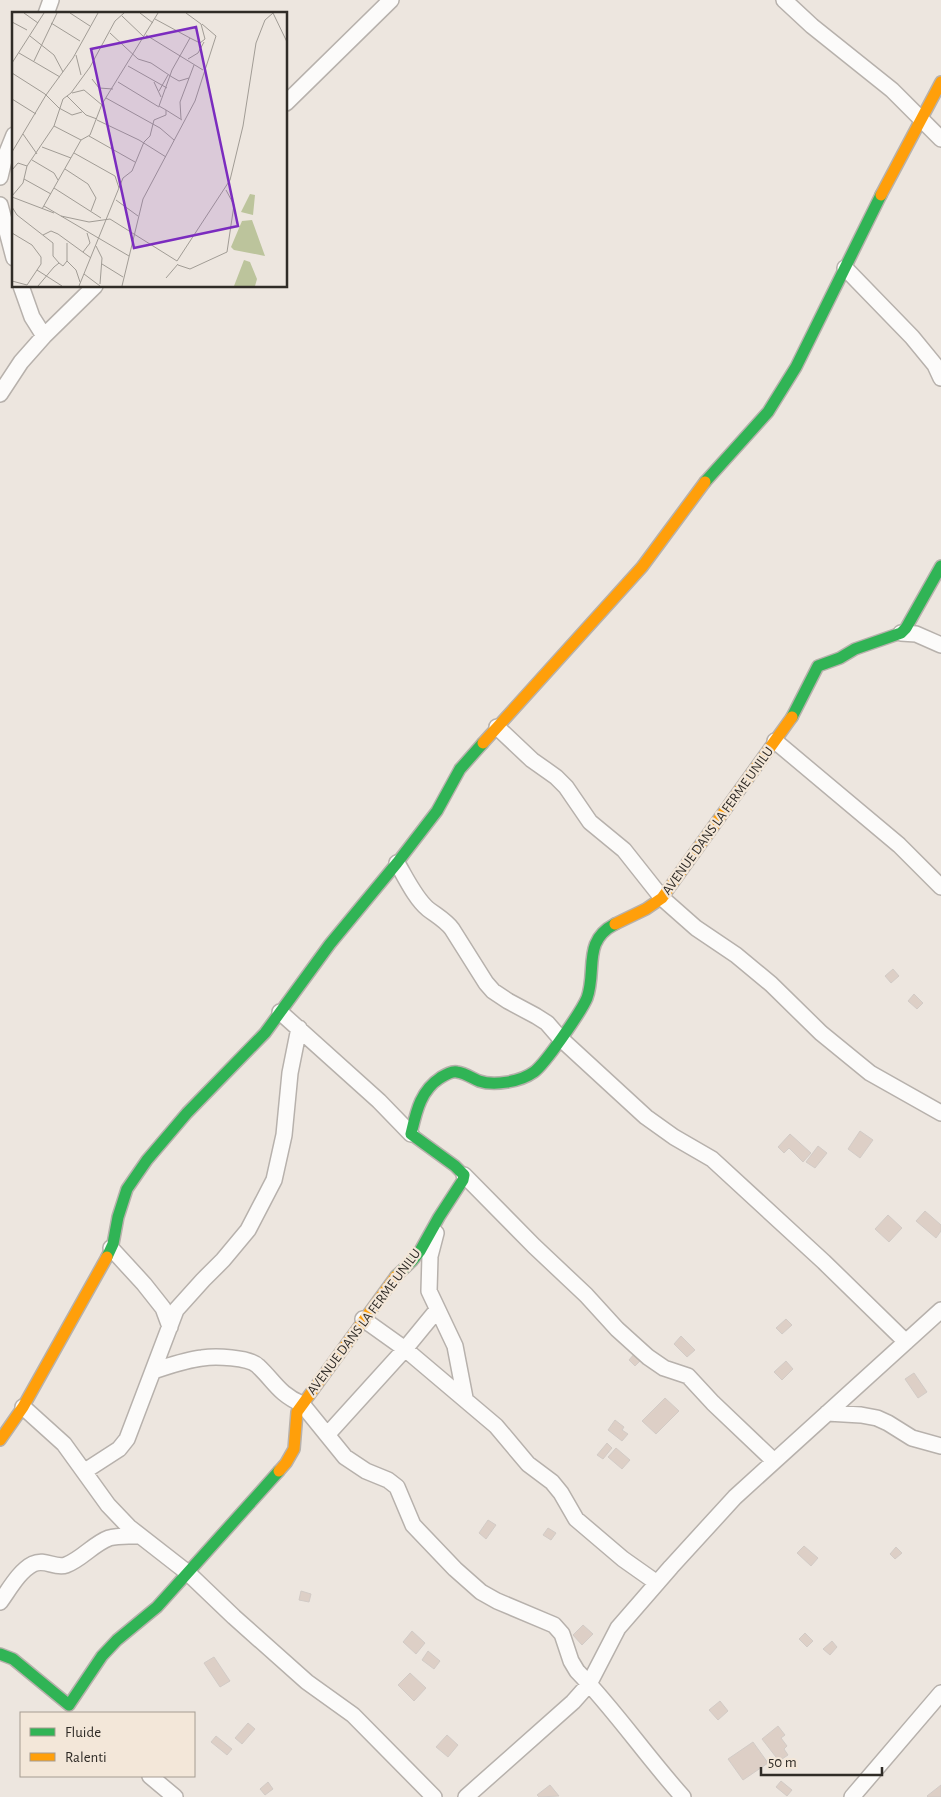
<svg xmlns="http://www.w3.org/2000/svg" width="941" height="1797" viewBox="0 0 941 1797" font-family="'Alegreya Sans',sans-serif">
  <rect width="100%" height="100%" fill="#ede6df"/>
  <path fill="#ddcfc6" stroke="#d2cbc6" d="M 893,969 L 899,976 L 891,983 L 885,976 Z
    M 914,994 L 923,1003 L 917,1009 L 908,1001 Z
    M 860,1131 L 873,1140 L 860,1158 L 848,1149 Z
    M 790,1134 L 811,1153 L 803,1162 L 789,1148 L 784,1153 L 778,1147 Z
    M 818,1146 L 827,1153 L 815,1168 L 806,1162 Z
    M 925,1211 L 941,1225 L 941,1231 L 936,1238 L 916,1221 Z
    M 888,1215 L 902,1228 L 889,1242 L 875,1229 Z
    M 786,1319 L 792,1325 L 782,1334 L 776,1328 Z
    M 681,1336 L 695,1350 L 687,1357 L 674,1344 Z
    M 635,1353 L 642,1359 L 635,1366 L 629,1360 Z
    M 786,1361 L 793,1369 L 782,1380 L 774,1372 Z
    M 914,1373 L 927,1392 L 918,1398 L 905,1379 Z
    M 665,1398 L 679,1411 L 656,1434 L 642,1421 Z
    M 615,1420 L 624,1427 L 622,1430 L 628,1434 L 622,1441 L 608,1430 Z
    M 607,1443 L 612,1448 L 603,1459 L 597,1455 Z
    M 616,1448 L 630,1460 L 622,1469 L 608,1457 Z
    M 488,1520 L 496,1525 L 486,1539 L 479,1533 Z
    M 548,1528 L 556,1533 L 551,1540 L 543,1535 Z
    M 804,1546 L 818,1558 L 811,1566 L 797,1553 Z
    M 896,1547 L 902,1553 L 895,1559 L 890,1554 Z
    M 301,1591 L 311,1594 L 309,1602 L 299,1600 Z
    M 583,1625 L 593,1634 L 582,1645 L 573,1635 Z
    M 412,1631 L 425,1643 L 416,1654 L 403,1642 Z
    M 805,1633 L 813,1641 L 807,1647 L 799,1639 Z
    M 832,1641 L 837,1647 L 830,1655 L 823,1649 Z
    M 428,1651 L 440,1661 L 434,1669 L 422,1660 Z
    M 214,1657 L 230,1681 L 220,1687 L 204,1663 Z
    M 410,1673 L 426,1688 L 414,1701 L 398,1685 Z
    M 720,1701 L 728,1711 L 718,1720 L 709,1710 Z
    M 248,1723 L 255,1729 L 242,1744 L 235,1738 Z
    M 778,1726 L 785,1735 L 781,1738 L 787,1746 L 784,1749 L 788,1755 L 779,1761 L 762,1739 Z
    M 447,1735 L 458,1745 L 448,1757 L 436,1747 Z
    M 216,1736 L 232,1749 L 227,1755 L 211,1742 Z
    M 753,1742 L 768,1763 L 743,1780 L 728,1759 Z
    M 781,1781 L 792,1790 L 787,1796 L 776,1787 Z
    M 268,1782 L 273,1789 L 265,1795 L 260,1789 Z
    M 550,1785 L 559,1796 L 539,1797 L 537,1795 Z
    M 941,1785 L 941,1797 L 928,1797 L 927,1796 Z"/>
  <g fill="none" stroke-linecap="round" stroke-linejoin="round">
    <defs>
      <path id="street" d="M 784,0 L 812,26 L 892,90 L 941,139
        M 46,14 L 51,0
        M 286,103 L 391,0
        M 0,177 L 4,160 L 14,135
        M 0,205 L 14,258
        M 845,268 L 912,337 L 935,365 L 941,378
        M 21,286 L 32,317 L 44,336
        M 0,394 L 21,362 L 44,336 L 95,286
        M 901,633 L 916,634 L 941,645
        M 497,727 L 532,760 L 556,777 L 566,787 L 590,822 L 624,850 L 662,898 L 696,928 L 736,955 L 771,984 L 821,1033 L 870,1073 L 941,1113
        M 775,741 L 899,845 L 941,887
        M 397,863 C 406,878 415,898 428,909 C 437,916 445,920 452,929 L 486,983 L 493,991 L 508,1001 L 536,1016 L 547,1023 L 560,1038 L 646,1117 L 674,1137 L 712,1159 L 824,1262 L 906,1342
        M 280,1012 L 379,1101 L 411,1134
        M 464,1175 L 534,1246 L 586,1295 L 617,1329 L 648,1357 L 664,1368 L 688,1376 L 713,1403 L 774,1461
        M 436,1233 L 430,1256 L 429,1291 L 455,1346 L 465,1398
        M 111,1248 L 144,1284 L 163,1308 L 170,1327
        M 363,1319 L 405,1349 L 496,1426 L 528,1464 L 552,1482 L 561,1493 L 576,1519 L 623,1559 L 657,1583
        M 153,1371 C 169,1366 185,1360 202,1358 C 215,1356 249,1357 258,1366 C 275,1382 279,1394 302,1404 L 345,1457 L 366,1471 L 388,1480 L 397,1487 L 413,1525 L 455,1569 L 481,1592 L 497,1601 L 554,1625 L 562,1634 L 571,1661 L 577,1671 C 615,1710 646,1756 683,1797
        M 23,1407 L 64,1444 L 108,1505 L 129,1527 L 188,1573 L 234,1617 L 307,1682 L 353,1715 L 434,1797
        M 827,1413 L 861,1415 L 877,1418 L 888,1423 L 912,1438 L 941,1446
        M 327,1435 L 405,1349 L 437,1310
        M 85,1471 L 119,1449 L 127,1439 L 176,1310 L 203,1280 L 223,1260 L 248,1230 L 274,1180 L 284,1135 L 290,1073 L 299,1028
        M 0,1602 C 9,1590 19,1571 33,1564 C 45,1558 55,1569 66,1565 C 82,1559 93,1544 109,1538 C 118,1535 129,1536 139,1536
        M 150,1776 L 175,1797
        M 466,1797 L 573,1702 L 589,1684 L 618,1628 L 671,1567 L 735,1497 L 941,1310
        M 852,1797 L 941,1693"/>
      <path id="fast" d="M 705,482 L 768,412 L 796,367 L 881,195
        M 792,717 L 818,666 L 840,658 L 855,649 L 901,633 L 906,628 L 941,566
        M 107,1257 L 113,1244 L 118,1217 L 127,1189 L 147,1160 L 187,1113 L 265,1033 L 330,944 L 397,863 L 437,811 L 460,769 L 483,743
        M 396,1276 L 412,1261 L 420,1251 L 439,1217 L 463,1180 L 464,1175 L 455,1166 L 411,1134 C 416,1113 420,1091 440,1078 C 445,1075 451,1071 457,1072 C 465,1073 472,1078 479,1081 C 494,1086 520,1082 534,1072 C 545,1064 581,1012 587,998 C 597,970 582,941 615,924
        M 0,1654 L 13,1659 L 69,1705 L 102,1656 L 117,1640 L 157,1607 L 279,1471"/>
      <path id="slow" d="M 881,195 L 941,82
        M 483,743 L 642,567 L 705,482
        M 615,924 L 646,909 L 662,898 L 792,717
        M 0,1440 L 23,1407 L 107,1257
        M 279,1471 L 286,1463 L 294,1449 L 297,1412 L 396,1276"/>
    </defs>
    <use href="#street" stroke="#b7b1ac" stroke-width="18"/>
    <use href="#fast" stroke="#b7b1ac" stroke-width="14"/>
    <use href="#slow" stroke="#b7b1ac" stroke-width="14"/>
    <use href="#street" stroke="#fcfbfa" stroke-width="15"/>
    <use href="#fast" stroke="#30b455" stroke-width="11"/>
    <use href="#slow" stroke="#ff9f0a" stroke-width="11"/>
  </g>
  <g text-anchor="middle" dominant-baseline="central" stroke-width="4.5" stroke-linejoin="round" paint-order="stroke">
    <g font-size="14" fill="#302c27" stroke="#f3e7d9">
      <text transform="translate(718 821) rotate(-54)">AVENUE DANS LA FERME UNILU</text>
      <text transform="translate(364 1322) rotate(-53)">AVENUE DANS LA FERME UNILU</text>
    </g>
  </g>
  <g transform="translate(12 12)">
    <rect width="275" height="275" fill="#ede6df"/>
    <path d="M 238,182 L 243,183 L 241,203 L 229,200 ZM 240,208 L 253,244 L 222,238 L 219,235 L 230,209 ZM 232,248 L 238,250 L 245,267 L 243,274 L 222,274 Z" fill="#bcc49c"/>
    <path fill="none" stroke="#a19c95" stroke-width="1" d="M 12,1 L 26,11M 58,1 L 78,14M 128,1 L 141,11M 261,1 L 275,30M 110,4 L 132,25M 143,7 L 178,26M 0,10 L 15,18M 39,11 L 68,29M 98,21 L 126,47 L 139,51 L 160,65 L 167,69 L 177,66M 134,23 L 191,58M 18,24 L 42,43 L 51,60M 7,41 L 48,65M 64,43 L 69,63M 176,47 L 186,41 L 192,30M 22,49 L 45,1M 0,51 L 32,1M 116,54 L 155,76M 0,61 L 33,82 L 47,96 L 60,103 L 70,100M 80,67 L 87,76 L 101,77M 106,70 L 147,95M 142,70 L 149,85M 147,79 L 156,63M 60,81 L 72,78 L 90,93M 55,84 L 74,103 L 85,107M 94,86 L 148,116 L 162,128M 0,87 L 24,102M 154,98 L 170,108M 169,107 L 168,90 L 182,53M 85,108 L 127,128 L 154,145M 42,114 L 69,128M 11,122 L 25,142M 77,124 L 123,150M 30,135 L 59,146M 0,140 L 34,83 L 61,46 L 86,1M 62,141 L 103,164 L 107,176M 20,148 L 42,161 L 46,168M 53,157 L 76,172 L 84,186 L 79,199M 0,158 L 6,151 L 15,154M 12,167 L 39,182M 42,176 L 89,206M 0,184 L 11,171 L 15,154 L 42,114 L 51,87 L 59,81 L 78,55 L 103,9 L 112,1M 0,185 L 42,201M 104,188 L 126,204M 32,194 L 117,244M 0,195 L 5,203 L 41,231 L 41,244 L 47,251M 30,197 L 69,128 L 78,123 L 90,92 L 146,1M 49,204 L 77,210 L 98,207 L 165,249 L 218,168 L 231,114 L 244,31 L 253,8 L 261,1M 0,221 L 20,233 L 29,245 L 29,252 L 15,273M 31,223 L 39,219 L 46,222 L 79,246M 55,231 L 55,249 L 64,258 L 68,270M 84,234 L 90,246 L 88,272M 71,240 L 78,231 L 75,221M 90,252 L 111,265M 166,253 L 178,257 L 215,240 L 222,193 L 214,178M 25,258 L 50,274M 72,262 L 88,274M 154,266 L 166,252M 0,269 L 15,273M 26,274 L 42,255 L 47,251 L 51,254 L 55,249M 67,274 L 111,166 L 120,159 L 132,130 L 138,124 L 142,108 L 154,103 L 154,98 L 147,94 L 160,58 L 178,26 L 188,31 L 193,27 L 189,12 L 174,1M 110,274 L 131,187 L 183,89 L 204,24 L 190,12"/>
    <path fill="#7b2cbf" fill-opacity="0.15" stroke="#7b2cbf" stroke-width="2.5" d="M 184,15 L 226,214 L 122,236 L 79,37 Z"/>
    <rect width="275" height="275" fill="none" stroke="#302c27" stroke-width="2.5"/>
  </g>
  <rect x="20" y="1712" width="175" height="65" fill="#f3e7d9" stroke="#a59c92"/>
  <rect x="30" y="1728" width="25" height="8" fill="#30b455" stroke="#a59c92"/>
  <text x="65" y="1737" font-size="15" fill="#302c27">Fluide</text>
  <rect x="30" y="1753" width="25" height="8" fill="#ff9f0a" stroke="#a59c92"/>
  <text x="65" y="1762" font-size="15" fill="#302c27">Ralenti</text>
  <path d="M761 1767v8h121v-8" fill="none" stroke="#302c27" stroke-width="2.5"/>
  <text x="768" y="1767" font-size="15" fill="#302c27" stroke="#f3e7d9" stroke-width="4" paint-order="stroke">50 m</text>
</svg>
